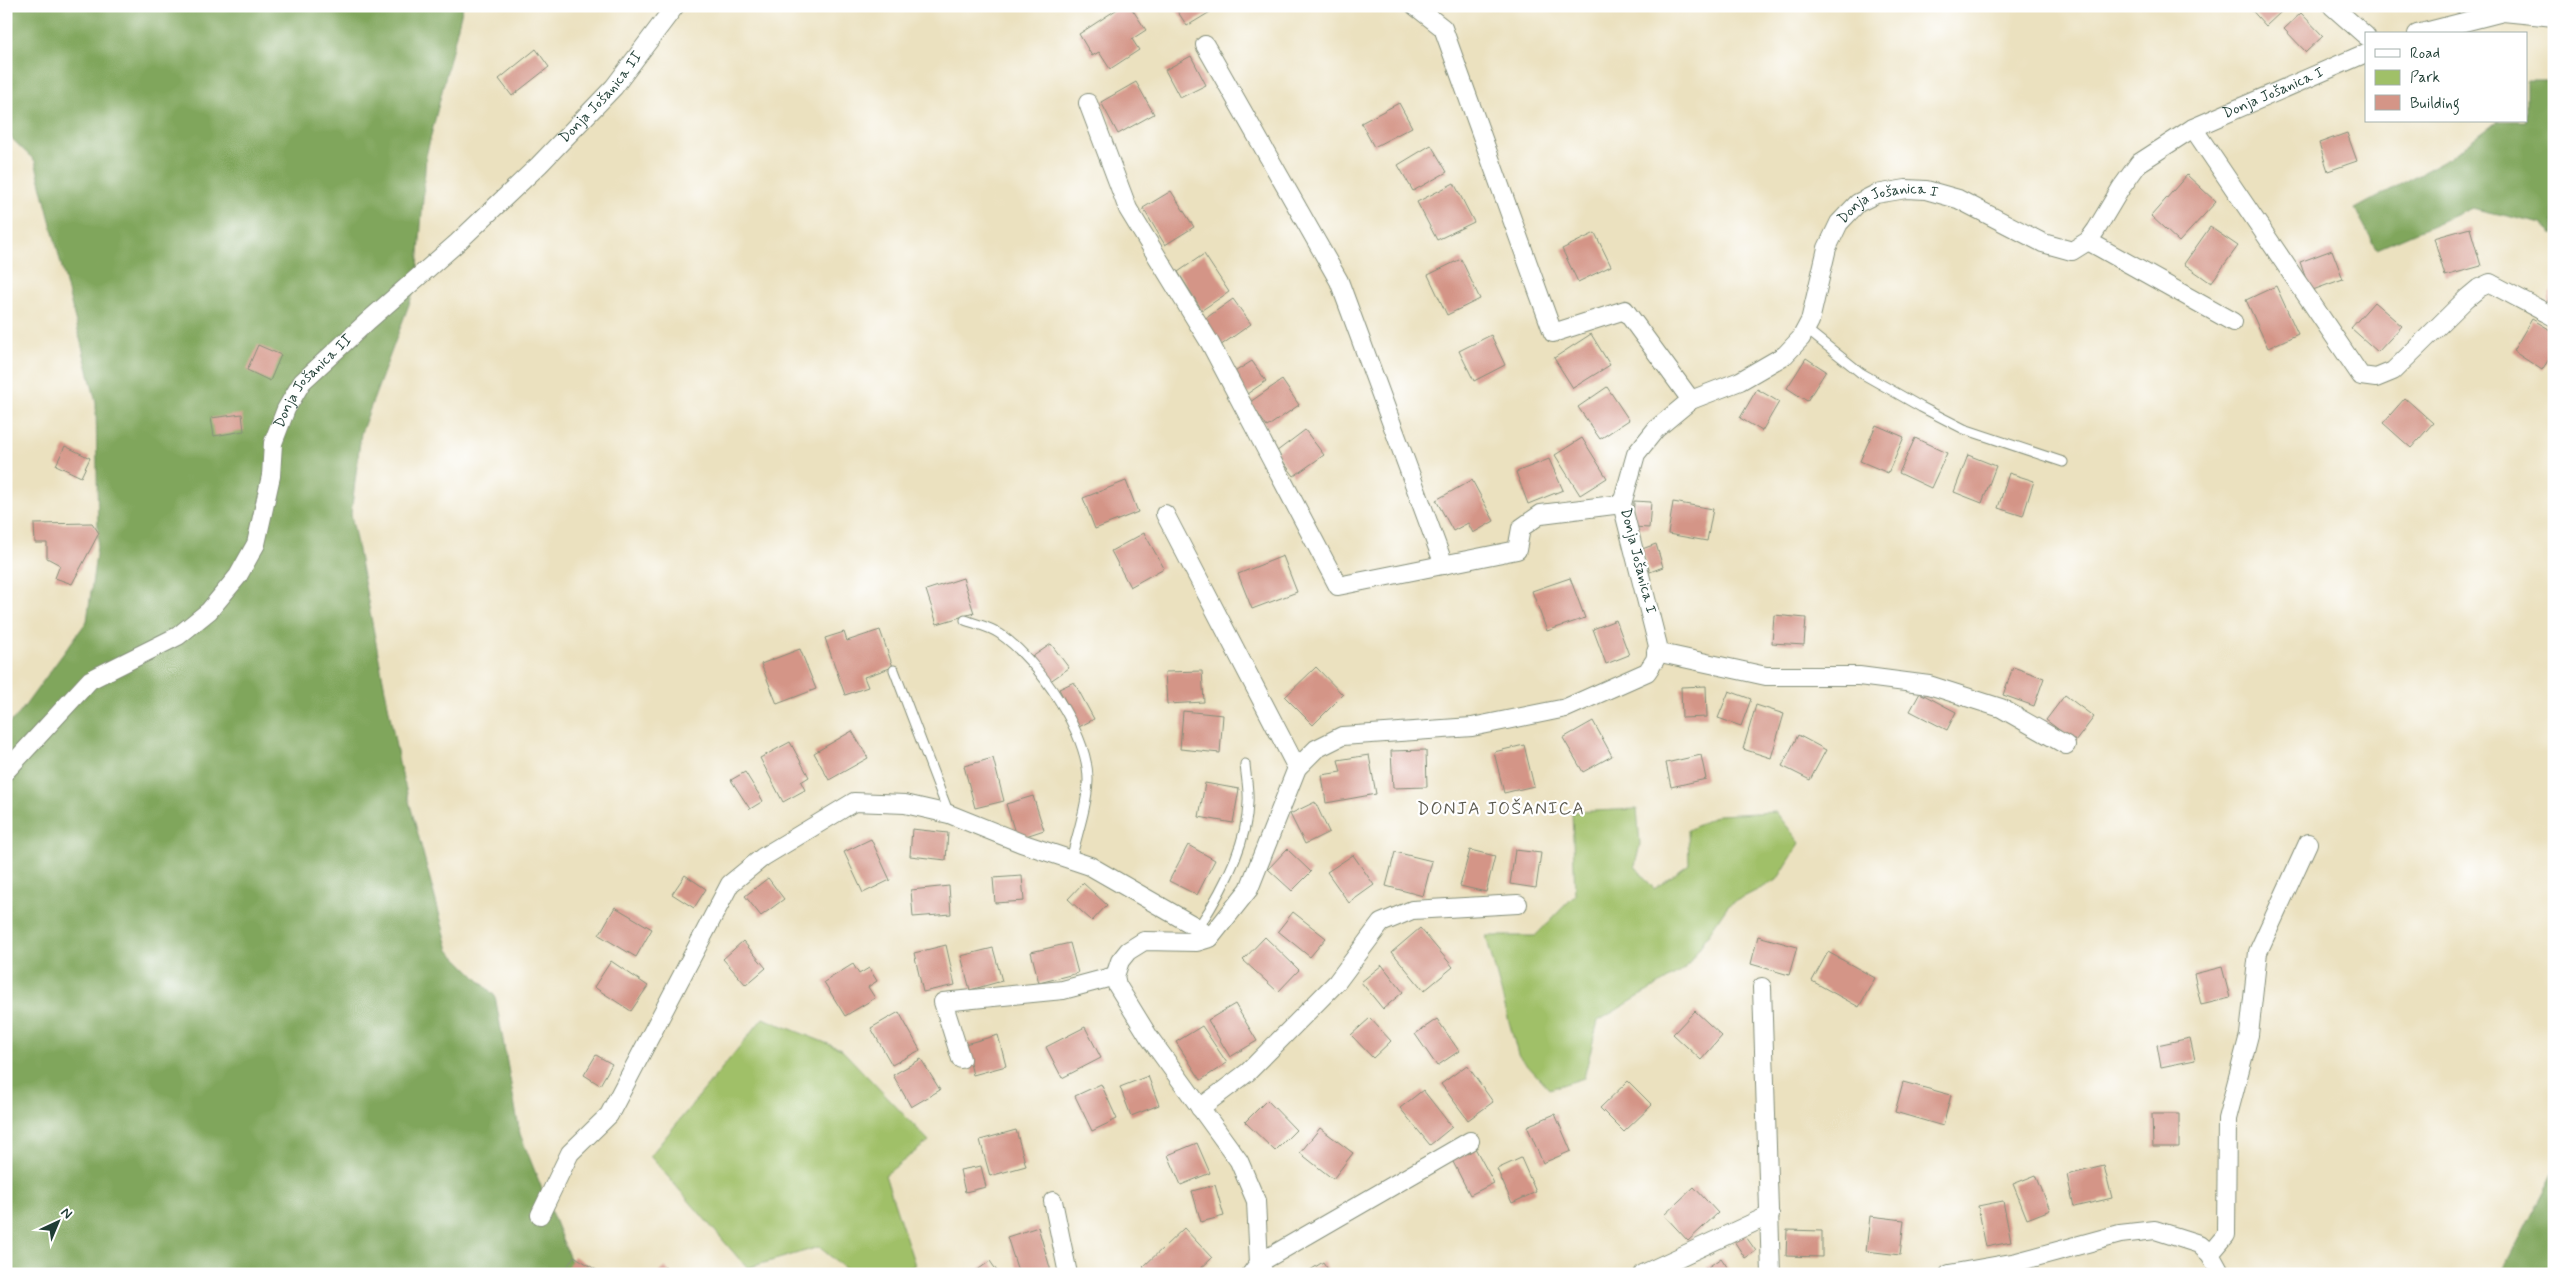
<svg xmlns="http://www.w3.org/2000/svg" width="2560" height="1280" viewBox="0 0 2560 1280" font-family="Mynerve,sans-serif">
  <rect width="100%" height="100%" fill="#fff"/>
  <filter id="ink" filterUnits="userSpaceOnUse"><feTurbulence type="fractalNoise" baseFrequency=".02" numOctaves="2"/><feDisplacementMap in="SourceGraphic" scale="10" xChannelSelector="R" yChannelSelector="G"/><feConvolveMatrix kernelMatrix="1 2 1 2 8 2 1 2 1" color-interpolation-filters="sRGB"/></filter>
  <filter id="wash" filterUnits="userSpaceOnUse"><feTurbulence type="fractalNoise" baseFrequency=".0096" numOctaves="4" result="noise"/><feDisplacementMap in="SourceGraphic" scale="20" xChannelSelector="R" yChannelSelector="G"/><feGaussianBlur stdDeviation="1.12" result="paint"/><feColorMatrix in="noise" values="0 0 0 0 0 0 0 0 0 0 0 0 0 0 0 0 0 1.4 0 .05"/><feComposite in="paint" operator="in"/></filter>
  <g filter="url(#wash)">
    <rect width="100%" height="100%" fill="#ebe1bf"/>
    <path fill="#a0c068" stroke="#607e4e" d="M 1637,809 L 1640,844 L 1635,866 L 1654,889 L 1689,864 L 1688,830 L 1718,815 L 1776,812 L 1800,843 L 1777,880 L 1728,905 L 1685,969 L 1598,1021 L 1584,1078 L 1549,1089 L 1518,1055 L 1486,936 L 1535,936 L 1575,895 L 1572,812 Z
      M 763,1018 L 841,1049 L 929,1141 L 885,1175 L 915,1265 L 899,1274 L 852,1274 L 819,1247 L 747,1268 L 650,1156 Z"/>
    <path fill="#80a65c" stroke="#507248" d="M 6,6 L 463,6 L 426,156 L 417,283 L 361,433 L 351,514 L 400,767 L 449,950 L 495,996 L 520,1134 L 576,1274 L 6,1274 L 6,726 L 19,714 L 87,621 L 98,540 L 96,402 L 35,161 L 6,133 Z
      M 2526,81 L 2554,81 L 2554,234 L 2542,224 L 2472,208 L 2377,249 L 2355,209 L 2449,158 L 2498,121 L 2526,121 Z
      M 2554,1172 L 2554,1274 L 2501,1274 Z"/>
    <g id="blocks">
      <path fill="#d49587" d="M 1122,6 L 1130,6 L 1146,30 L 1132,39 L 1139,50 L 1110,69 L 1099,52 L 1092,56 L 1079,34 Z
        M 1174,6 L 1213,6 L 1215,9 L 1187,26 Z
        M 2248,6 L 2278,6 L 2282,11 L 2266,26 Z
        M 2301,13 L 2323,36 L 2306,52 L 2284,29 Z
        M 536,49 L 549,67 L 512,96 L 499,79 Z
        M 1191,56 L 1206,85 L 1180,98 L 1165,70 Z
        M 1136,82 L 1154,114 L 1118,134 L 1101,102 Z
        M 1399,103 L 1412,127 L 1374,147 L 1361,123 Z
        M 2347,133 L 2357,161 L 2328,171 L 2319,143 Z
        M 1431,145 L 1447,172 L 1413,191 L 1398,165 Z
        M 2187,175 L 2216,202 L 2179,242 L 2151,216 Z
        M 1454,183 L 1474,222 L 1437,240 L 1417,202 Z
        M 1171,191 L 1194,227 L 1165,245 L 1143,208 Z
        M 2210,227 L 2238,246 L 2211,283 L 2184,264 Z
        M 2470,228 L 2481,266 L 2445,276 L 2434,238 Z
        M 1595,233 L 1611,266 L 1578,282 L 1562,249 Z
        M 2332,250 L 2343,279 L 2310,291 L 2300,262 Z
        M 1204,254 L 1229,292 L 1202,310 L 1178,272 Z
        M 1461,259 L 1480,299 L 1447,315 L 1428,275 Z
        M 2276,286 L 2298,334 L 2268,348 L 2246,300 Z
        M 2554,286 L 2554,306 L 2547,303 Z
        M 1233,299 L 1251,324 L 1220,346 L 1202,321 Z
        M 2374,302 L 2402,326 L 2378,352 L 2351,328 Z
        M 2532,319 L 2554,332 L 2554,351 L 2542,370 L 2513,351 Z
        M 1591,334 L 1610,365 L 1573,388 L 1554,358 Z
        M 1491,335 L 1505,365 L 1474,381 L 1459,351 Z
        M 258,345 L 281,355 L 270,381 L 247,370 Z
        M 1806,358 L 1826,371 L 1807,401 L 1787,388 Z
        M 1252,361 L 1266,381 L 1247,394 L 1233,373 Z
        M 1282,380 L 1299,405 L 1267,427 L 1250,402 Z
        M 1607,387 L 1629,420 L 1600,439 L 1578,407 Z
        M 1757,389 L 1779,402 L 1762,431 L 1740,418 Z
        M 2405,398 L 2433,423 L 2411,448 L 2383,423 Z
        M 242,414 L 244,431 L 214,436 L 211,418 Z
        M 1876,425 L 1904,437 L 1888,473 L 1860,461 Z
        M 1305,430 L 1324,455 L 1294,476 L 1276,452 Z
        M 1582,438 L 1607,478 L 1580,495 L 1555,455 Z
        M 1915,438 L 1947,453 L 1931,488 L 1899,473 Z
        M 65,446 L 90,458 L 81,477 L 56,465 Z
        M 1968,455 L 1996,466 L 1982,503 L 1954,492 Z
        M 1549,459 L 1563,490 L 1528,504 L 1516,472 Z
        M 2009,473 L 2034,481 L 2023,516 L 1998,508 Z
        M 1472,480 L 1494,521 L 1473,533 L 1468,523 L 1453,531 L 1436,500 Z
        M 1126,481 L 1138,512 L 1095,529 L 1083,498 Z
        M 1634,501 L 1651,502 L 1649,528 L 1633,527 Z
        M 1673,502 L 1713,509 L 1707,541 L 1668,534 Z
        M 92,523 L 99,533 L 72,584 L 55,578 L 60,565 L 47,558 L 47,543 L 35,543 L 34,524 Z
        M 1144,533 L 1164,568 L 1130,587 L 1111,551 Z
        M 1656,544 L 1663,567 L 1650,572 L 1642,549 Z
        M 1283,556 L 1297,592 L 1252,609 L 1238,574 Z
        M 963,578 L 974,613 L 937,624 L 926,590 Z
        M 1570,578 L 1585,618 L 1547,631 L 1532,591 Z
        M 1774,615 L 1806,618 L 1804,645 L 1772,643 Z
        M 1616,620 L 1629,655 L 1606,664 L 1593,629 Z
        M 880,630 L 893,667 L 864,677 L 868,687 L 845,695 L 825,638 L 844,632 L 847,641 Z
        M 1051,644 L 1069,668 L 1049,682 L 1032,657 Z
        M 800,649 L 816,689 L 777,704 L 761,664 Z
        M 1316,667 L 1343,695 L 1313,725 L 1285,697 Z
        M 2013,667 L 2044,678 L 2034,706 L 2003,695 Z
        M 1202,671 L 1204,702 L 1167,704 L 1165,672 Z
        M 1074,682 L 1094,719 L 1079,727 L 1059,689 Z
        M 1706,686 L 1707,717 L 1682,718 L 1681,687 Z
        M 1729,691 L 1751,699 L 1741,726 L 1718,718 Z
        M 1920,693 L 1956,712 L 1947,730 L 1910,711 Z
        M 2065,695 L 2094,717 L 2075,742 L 2046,720 Z
        M 1756,705 L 1784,714 L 1771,758 L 1743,749 Z
        M 1183,711 L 1223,715 L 1220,753 L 1180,749 Z
        M 1593,721 L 1612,756 L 1583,772 L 1563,738 Z
        M 852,731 L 868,758 L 829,780 L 814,753 Z
        M 1798,735 L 1826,750 L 1810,780 L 1782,766 Z
        M 790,742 L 809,777 L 801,782 L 805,790 L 783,802 L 760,758 Z
        M 1524,745 L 1534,786 L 1504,793 L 1494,752 Z
        M 1426,750 L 1427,787 L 1393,788 L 1391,751 Z
        M 1369,755 L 1376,794 L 1326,803 L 1322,775 L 1341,772 L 1338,760 Z
        M 1701,755 L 1706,779 L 1671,787 L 1666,763 Z
        M 993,758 L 1004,801 L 975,808 L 964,766 Z
        M 745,772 L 763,801 L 750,809 L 731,780 Z
        M 1205,783 L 1239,789 L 1233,823 L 1199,817 Z
        M 1033,796 L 1044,830 L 1017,839 L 1006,804 Z
        M 1315,802 L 1329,832 L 1305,844 L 1290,814 Z
        M 912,829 L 948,833 L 946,860 L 910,856 Z
        M 871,839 L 890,880 L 863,893 L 844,852 Z
        M 1188,845 L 1215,860 L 1197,895 L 1169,881 Z
        M 1287,849 L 1311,872 L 1292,891 L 1268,869 Z
        M 1470,850 L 1495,856 L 1486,892 L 1460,886 Z
        M 1515,850 L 1541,853 L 1536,888 L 1510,884 Z
        M 1395,852 L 1432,861 L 1423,896 L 1386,886 Z
        M 1353,855 L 1374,885 L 1349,903 L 1327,872 Z
        M 685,875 L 706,889 L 694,908 L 672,894 Z
        M 1022,876 L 1024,901 L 995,903 L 993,878 Z
        M 768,878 L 784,899 L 761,916 L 745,896 Z
        M 1083,883 L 1107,905 L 1092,921 L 1068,899 Z
        M 949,886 L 951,914 L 913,917 L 911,890 Z
        M 615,907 L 652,929 L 636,957 L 599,935 Z
        M 1293,912 L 1326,938 L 1310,957 L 1278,931 Z
        M 1420,928 L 1453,967 L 1424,991 L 1392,952 Z
        M 1758,936 L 1797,947 L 1789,975 L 1751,964 Z
        M 1265,937 L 1299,970 L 1278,992 L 1243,960 Z
        M 743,941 L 766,968 L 746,985 L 723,959 Z
        M 1070,943 L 1078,973 L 1039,983 L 1031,952 Z
        M 946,945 L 955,985 L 923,992 L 914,953 Z
        M 993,948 L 1002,981 L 970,990 L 961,956 Z
        M 1828,952 L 1875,978 L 1859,1007 L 1812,981 Z
        M 611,961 L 648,986 L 631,1011 L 594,987 Z
        M 853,964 L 859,974 L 869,968 L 877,981 L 868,987 L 875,998 L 845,1016 L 824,982 Z
        M 1382,965 L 1403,992 L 1383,1009 L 1361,982 Z
        M 2222,967 L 2230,998 L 2201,1005 L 2194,974 Z
        M 1235,1004 L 1257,1041 L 1230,1057 L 1208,1020 Z
        M 1695,1011 L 1722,1036 L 1701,1060 L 1673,1034 Z
        M 899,1012 L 920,1050 L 892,1065 L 871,1028 Z
        M 1370,1018 L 1391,1041 L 1373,1058 L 1351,1035 Z
        M 1437,1019 L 1459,1051 L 1437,1066 L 1415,1034 Z
        M 1202,1026 L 1227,1063 L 1201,1080 L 1176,1042 Z
        M 1085,1027 L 1101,1058 L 1062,1078 L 1046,1047 Z
        M 998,1035 L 1006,1066 L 973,1075 L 965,1044 Z
        M 2190,1038 L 2195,1060 L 2161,1067 L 2157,1045 Z
        M 596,1055 L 612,1064 L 600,1085 L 584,1075 Z
        M 921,1059 L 940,1090 L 911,1107 L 893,1075 Z
        M 1467,1065 L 1493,1102 L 1468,1120 L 1441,1084 Z
        M 1148,1076 L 1159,1105 L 1131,1116 L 1120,1087 Z
        M 1628,1081 L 1652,1105 L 1624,1132 L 1600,1108 Z
        M 1903,1082 L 1951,1095 L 1943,1126 L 1895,1112 Z
        M 1101,1084 L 1117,1119 L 1092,1131 L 1075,1096 Z
        M 1423,1090 L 1452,1127 L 1430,1145 L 1400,1108 Z
        M 1267,1100 L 1296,1130 L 1275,1151 L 1245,1122 Z
        M 1555,1114 L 1571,1151 L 1543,1163 L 1527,1126 Z
        M 2152,1114 L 2179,1114 L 2179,1147 L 2153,1147 Z
        M 1320,1128 L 1353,1153 L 1333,1179 L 1300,1153 Z
        M 1016,1130 L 1026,1166 L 990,1176 L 980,1140 Z
        M 1197,1143 L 1210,1173 L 1181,1185 L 1168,1155 Z
        M 1475,1148 L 1494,1183 L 1470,1195 L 1452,1160 Z
        M 1521,1158 L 1536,1192 L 1512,1203 L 1497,1169 Z
        M 981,1166 L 986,1187 L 965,1192 L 960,1170 Z
        M 2104,1166 L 2112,1198 L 2074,1207 L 2067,1175 Z
        M 2036,1175 L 2050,1210 L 2027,1219 L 2013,1184 Z
        M 1215,1185 L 1224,1216 L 1201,1222 L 1192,1191 Z
        M 1694,1187 L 1718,1213 L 1688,1241 L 1664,1215 Z
        M 2003,1201 L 2011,1242 L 1986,1247 L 1978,1206 Z
        M 1870,1216 L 1904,1220 L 1900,1255 L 1866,1251 Z
        M 1038,1227 L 1051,1271 L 1043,1274 L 1019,1274 L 1007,1237 Z
        M 1184,1228 L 1212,1258 L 1195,1274 L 1150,1274 L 1143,1267 Z
        M 1787,1230 L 1822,1231 L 1822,1257 L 1786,1256 Z
        M 1744,1234 L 1756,1251 L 1745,1258 L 1734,1241 Z
        M 574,1256 L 603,1274 L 563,1274 Z
        M 1721,1258 L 1732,1274 L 1706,1274 L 1704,1270 Z
        M 990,1261 L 999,1274 L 972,1274 Z
        M 1323,1262 L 1331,1274 L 1304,1274 Z
        M 665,1267 L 671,1274 L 657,1274 Z"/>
    </g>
  </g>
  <g filter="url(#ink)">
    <use href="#blocks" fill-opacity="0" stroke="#858f7a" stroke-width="1"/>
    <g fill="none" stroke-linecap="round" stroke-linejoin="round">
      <defs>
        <path id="lane" d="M 1806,329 L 1861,373 L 1921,407 L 1964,429 L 2063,462
          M 965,620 C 976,624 991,627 1000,634 C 1038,660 1089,734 1088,781 C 1087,807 1077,834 1071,860
          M 894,670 L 949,814
          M 1198,928 C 1221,893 1247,846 1248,803 C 1249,790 1246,777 1245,764"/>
        <g id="street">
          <path d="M 1415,6 L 1443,28 L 1553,333 L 1625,310 L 1691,400"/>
          <path d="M 2332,6 L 2366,36"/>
          <path d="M 2417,34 L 2503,12 L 2554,17"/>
          <path d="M 1205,45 L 1339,281 L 1444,565"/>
          <path d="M 1088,103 L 1128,209 L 1210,343 L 1338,586 L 1517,550 L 1521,528 L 1541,514 L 1622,504"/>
          <path d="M 2193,128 L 2361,376 L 2376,378 L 2393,371 L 2467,298 L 2479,288 L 2490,283 L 2554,317"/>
          <path d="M 2088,241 L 2233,322"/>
          <path d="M 1165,514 L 1297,768"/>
          <path d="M 1656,652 L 1766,676 L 1859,676 L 1929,685 L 2001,708 L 2066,745"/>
          <path id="s1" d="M 6,771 L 90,680 L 178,636 L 209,611 L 238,576 L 256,544 L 271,476 L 273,443 L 286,409 L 302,382 L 369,320 L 457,243 L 539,165 L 614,87 L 675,6"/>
          <path d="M 1762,987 L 1771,1274"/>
          <path d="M 961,1059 L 943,1002 L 1063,990 L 1115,976"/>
          <path d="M 1200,1108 L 1248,1072 L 1337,982 L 1381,923 L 1412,910 L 1518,904"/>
          <path d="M 1053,1201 L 1068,1274"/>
          <path d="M 540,1215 L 570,1153 L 609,1115 L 730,884 L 763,857 L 854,802 L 905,804 L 949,814 L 1021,843 L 1090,866 L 1198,928 L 1210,938"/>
          <path d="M 2210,1254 L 2226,1235 L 2227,1119 L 2249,1035 L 2258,952 L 2308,843"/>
          <path d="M 1263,1271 L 1259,1263 L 1470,1141"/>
          <path id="s2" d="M 1251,1274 L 1259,1263 L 1256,1201 L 1239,1161 L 1149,1037 L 1117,985 L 1115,976 L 1120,961 L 1128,951 L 1144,941 L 1197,942 L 1210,938 L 1249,889 L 1297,768 L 1316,749 L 1342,736 L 1472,727 L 1566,708 L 1647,672 L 1655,660 L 1658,646 L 1622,504 L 1636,454 L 1656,429 L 1691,400 L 1740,381 L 1785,355 L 1801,338 L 1810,321 L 1827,248 L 1839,223 L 1858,203 L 1876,194 L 1906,189 L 1926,190 L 1958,199 L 2043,243 L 2072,251 L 2088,241 L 2096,230 L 2121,188 L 2139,163 L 2193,128 L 2366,53"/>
          <path d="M 1643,1274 L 1770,1215"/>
          <path d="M 1949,1274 L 2017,1262 L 2120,1234 L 2155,1230 L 2199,1244 L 2210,1254 L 2221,1274"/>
        </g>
      </defs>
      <use href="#lane" stroke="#858f7a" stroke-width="11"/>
      <use href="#street" stroke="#858f7a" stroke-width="20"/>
      <use href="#lane" stroke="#fff" stroke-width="9"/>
      <use href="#street" stroke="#fff" stroke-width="18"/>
    </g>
  </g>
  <g text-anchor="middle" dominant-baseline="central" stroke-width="4.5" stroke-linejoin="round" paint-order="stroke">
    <g font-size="15" fill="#1f3d34" stroke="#fff">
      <text stroke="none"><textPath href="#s2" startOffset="2096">Donja Jošanica I</textPath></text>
      <text stroke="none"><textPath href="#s1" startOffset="928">Donja Jošanica II</textPath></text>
      <text stroke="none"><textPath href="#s2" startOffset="1631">Donja Jošanica I</textPath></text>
      <text stroke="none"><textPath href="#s1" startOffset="522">Donja Jošanica II</textPath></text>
      <text transform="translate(1638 561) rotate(76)">Donja Jošanica I</text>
    </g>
    <g font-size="18" letter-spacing="1" fill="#5e5c51" stroke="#fff">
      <text x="1501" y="809">DONJA JOŠANICA</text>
    </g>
  </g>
  <rect width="2560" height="1280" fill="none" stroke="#fff" stroke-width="25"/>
  <rect x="2365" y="32" width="162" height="90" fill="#ffffff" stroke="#a5b1ae"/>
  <rect x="2375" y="49" width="25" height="8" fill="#ffffff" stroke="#a5b1ae"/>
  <text x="2410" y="58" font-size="15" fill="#1f3d34">Road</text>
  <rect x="2375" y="70" width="25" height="15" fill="#a0c068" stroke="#a5b1ae"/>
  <text x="2410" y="82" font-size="15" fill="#1f3d34">Park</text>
  <rect x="2375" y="95" width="25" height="15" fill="#d49587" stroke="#a5b1ae"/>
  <text x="2410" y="108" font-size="15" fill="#1f3d34">Building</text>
  <g transform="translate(58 1222) rotate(44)" stroke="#ffffff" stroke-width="4" paint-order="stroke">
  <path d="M0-4L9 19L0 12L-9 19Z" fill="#1f3d34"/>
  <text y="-8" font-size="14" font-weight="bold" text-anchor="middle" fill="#1f3d34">N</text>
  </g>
</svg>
